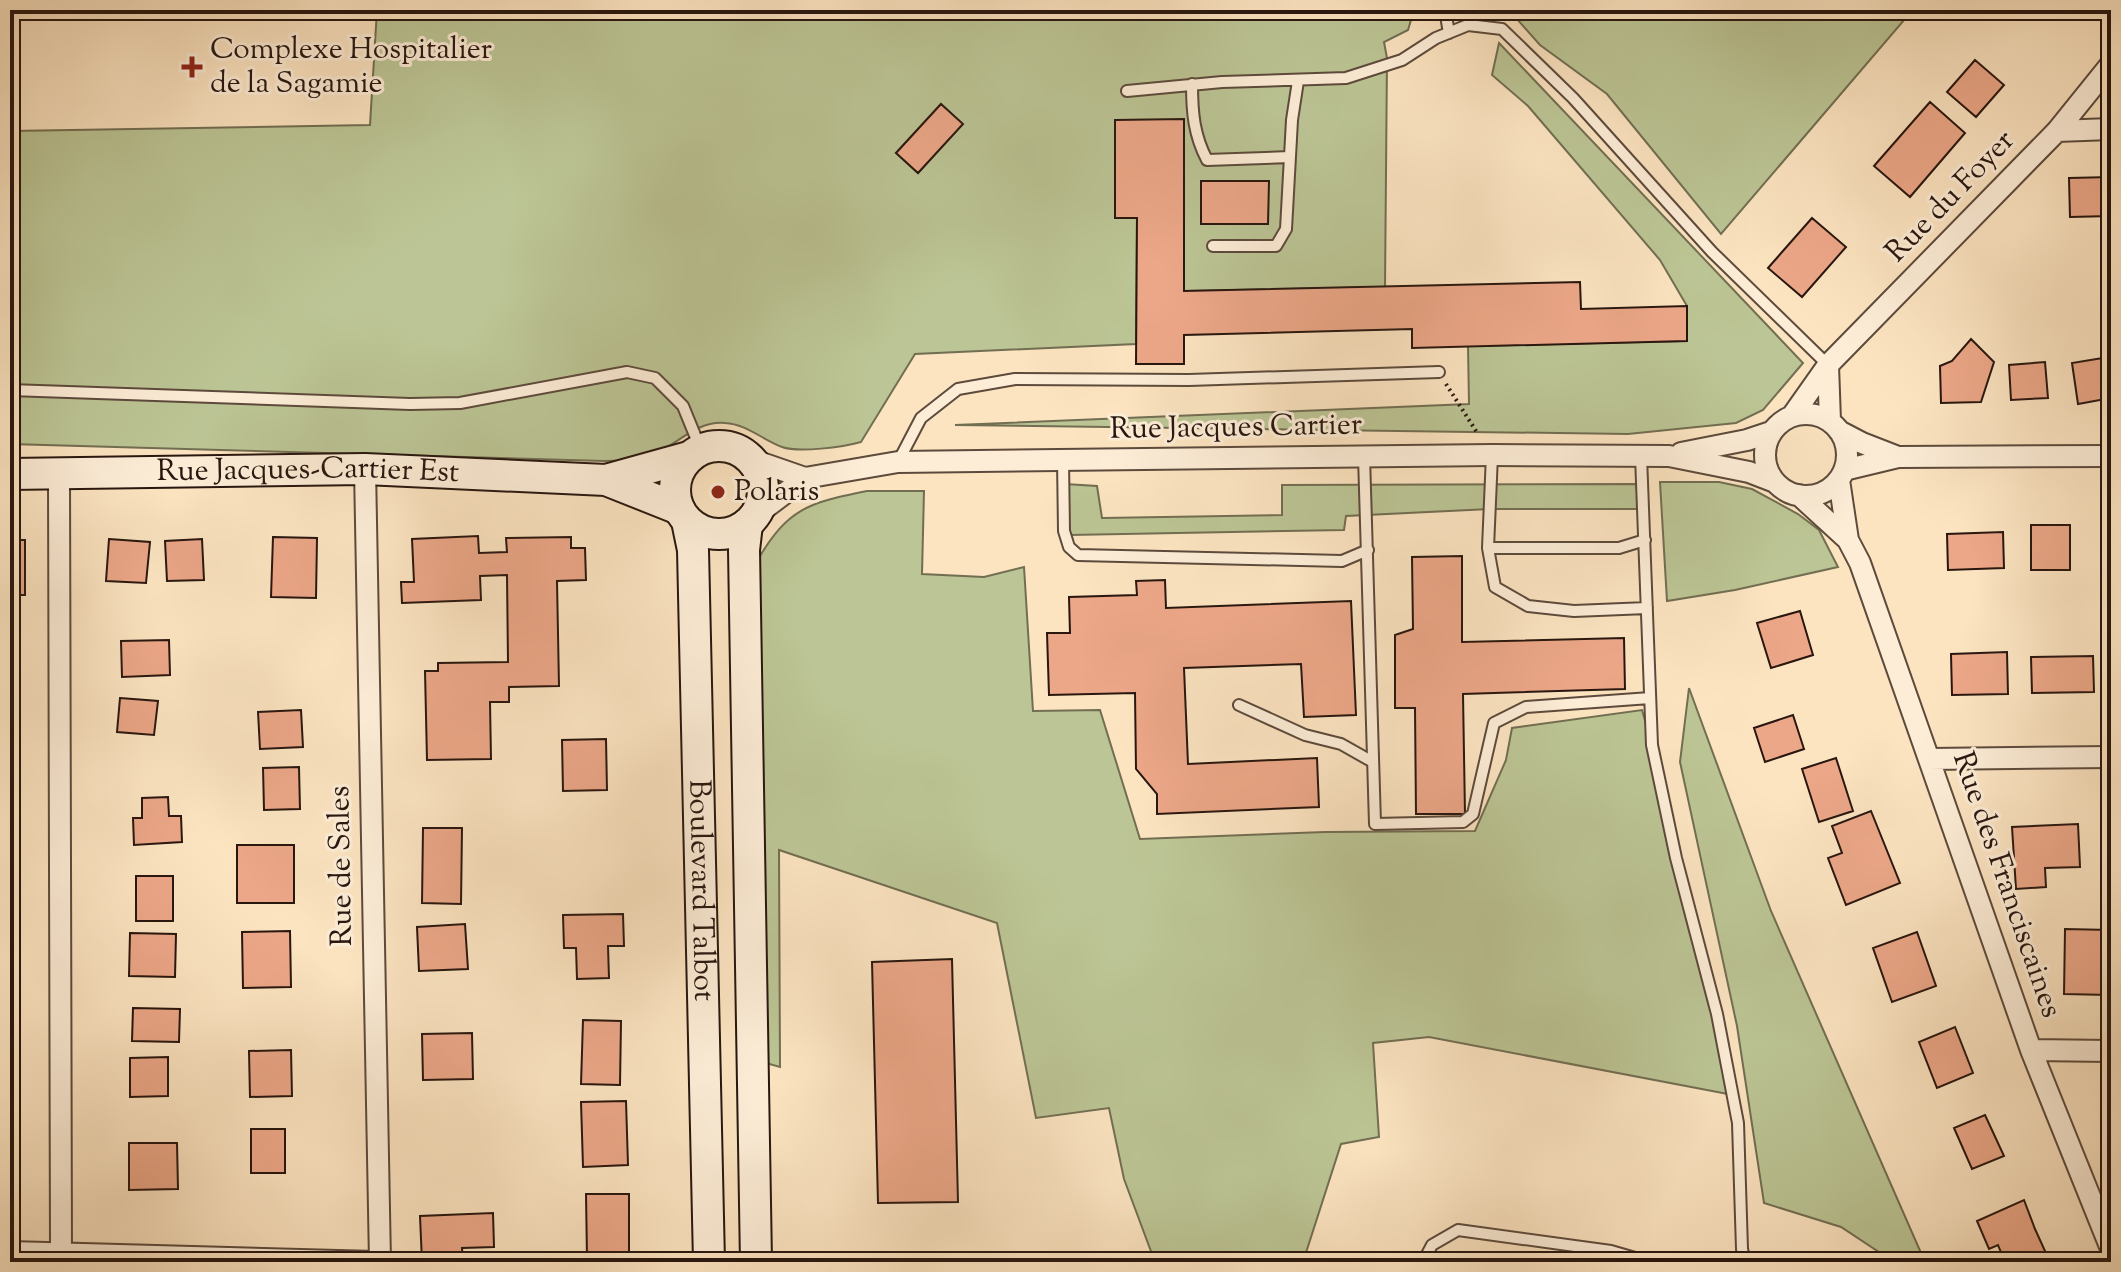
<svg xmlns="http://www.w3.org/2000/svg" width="2121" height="1272" viewBox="0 0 2121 1272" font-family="'Sorts Mill Goudy',serif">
  <rect width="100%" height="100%" fill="#fce4c1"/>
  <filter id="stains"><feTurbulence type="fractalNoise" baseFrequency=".0025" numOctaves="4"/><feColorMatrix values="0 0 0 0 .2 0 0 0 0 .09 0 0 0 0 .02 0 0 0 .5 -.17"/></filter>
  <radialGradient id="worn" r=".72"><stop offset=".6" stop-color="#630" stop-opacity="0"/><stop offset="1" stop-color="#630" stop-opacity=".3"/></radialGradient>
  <path fill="#bcc595" stroke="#726e52" stroke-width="2" fill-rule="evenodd" d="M 377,10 L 1414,10 L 1408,30 L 1384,42 L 1387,58 L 1385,287 L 1184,291 L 1184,120 L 1115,120 L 1115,218 L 1137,218 L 1136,344 L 915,354 L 861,442 C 843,447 799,453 782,447 C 763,440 746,424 725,423 C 692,420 671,453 641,459 C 629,462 615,460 604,461 L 10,444 L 10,131 L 370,125 ZM 941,104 L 962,124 L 918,173 L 896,153 Z
    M 1509,10 L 1904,10 L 1905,19 L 1721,234 L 1607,94 L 1540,45 Z
    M 1499,43 L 1803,363 L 1763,410 L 1736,423 L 1628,434 L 955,425 L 1469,404 L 1468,346 L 1687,341 L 1687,306 L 1660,260 L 1528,106 L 1492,75 Z
    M 1660,482 L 1719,482 L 1752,489 L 1798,514 L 1819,530 L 1838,567 L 1735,590 L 1667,601 Z
    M 1065,484 L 1097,486 L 1102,518 L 1282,515 L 1282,485 L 1636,484 L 1640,509 L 1490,509 L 1346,516 L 1344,530 L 1070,535 Z
    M 867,491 L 924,491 L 922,574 L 984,577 L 1024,567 L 1033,711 L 1100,710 L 1140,839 L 1325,832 L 1475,831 L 1506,760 L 1512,728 L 1642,710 L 1652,745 L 1733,1095 L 1429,1037 L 1373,1043 L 1379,1137 L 1341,1144 L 1303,1262 L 1155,1262 L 1124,1179 L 1109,1108 L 1036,1118 L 997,923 L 779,850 L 780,1067 L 762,1062 L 757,561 C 788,508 808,503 867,491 Z
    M 1689,688 L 1771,911 L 1925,1262 L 1894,1262 L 1841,1227 L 1764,1203 L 1737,1026 L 1680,762 Z"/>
  <path fill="#eca788" stroke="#28160f" stroke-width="2" d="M 1975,60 L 2004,85 L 1976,117 L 1947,92 Z
    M 1930,102 L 1965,133 L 1910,197 L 1874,166 Z
    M 941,104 L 963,124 L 918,173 L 896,153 Z
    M 1184,119 L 1184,291 L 1580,282 L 1581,309 L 1687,306 L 1687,341 L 1412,348 L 1412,329 L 1184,335 L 1184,364 L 1136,364 L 1137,218 L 1115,218 L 1115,120 Z
    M 2111,177 L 2111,216 L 2070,217 L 2069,178 Z
    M 1201,181 L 1269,181 L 1268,224 L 1201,224 Z
    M 1812,218 L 1846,247 L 1802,297 L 1768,268 Z
    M 1971,339 L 1994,362 L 1981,402 L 1941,403 L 1940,366 L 1952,361 Z
    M 2109,357 L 2111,398 L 2078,404 L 2072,363 Z
    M 2045,362 L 2048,398 L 2011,400 L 2009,365 Z
    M 2031,525 L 2070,525 L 2070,570 L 2031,570 Z
    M 2003,532 L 2004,568 L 1948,570 L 1947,534 Z
    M 478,536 L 479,553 L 507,552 L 506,538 L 571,537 L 571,548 L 585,548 L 586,580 L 557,581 L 559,686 L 509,687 L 509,702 L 490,702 L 491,759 L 427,760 L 425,671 L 438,671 L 438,663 L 508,662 L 507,575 L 480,576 L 481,600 L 402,603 L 401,582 L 414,582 L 412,539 Z
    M 273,537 L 317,538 L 316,598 L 271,597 Z
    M 109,539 L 150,542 L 146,583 L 106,581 Z
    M 202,539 L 204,580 L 167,581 L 165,541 Z
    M 10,540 L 25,540 L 25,595 L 10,595 Z
    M 1462,556 L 1462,642 L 1624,638 L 1625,689 L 1463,694 L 1465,814 L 1416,814 L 1415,708 L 1395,708 L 1395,635 L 1413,629 L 1412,557 Z
    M 1165,580 L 1166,608 L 1351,601 L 1356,715 L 1304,717 L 1301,664 L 1184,668 L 1188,764 L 1317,758 L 1319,807 L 1157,814 L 1157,794 L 1136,769 L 1135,693 L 1049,695 L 1047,633 L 1070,633 L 1069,597 L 1137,595 L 1136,581 Z
    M 1800,611 L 1813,655 L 1771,668 L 1757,623 Z
    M 169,640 L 170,675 L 122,677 L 121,641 Z
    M 2007,652 L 2008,694 L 1952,695 L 1951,654 Z
    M 2093,656 L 2094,692 L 2032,693 L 2031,657 Z
    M 120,698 L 158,701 L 154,735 L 117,732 Z
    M 10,703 L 17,703 L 19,739 L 10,740 Z
    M 301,710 L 303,747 L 260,749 L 258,712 Z
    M 1793,715 L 1804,749 L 1765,762 L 1754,728 Z
    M 606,739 L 607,790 L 563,791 L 562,740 Z
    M 1836,758 L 1853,811 L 1819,822 L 1802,769 Z
    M 299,767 L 300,809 L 264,810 L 263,768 Z
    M 168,797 L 169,816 L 181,816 L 182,842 L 134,845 L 133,818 L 142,818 L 142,798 Z
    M 1871,811 L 1900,883 L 1846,905 L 1828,858 L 1842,853 L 1832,826 Z
    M 2078,824 L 2080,867 L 2045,868 L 2046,887 L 2016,889 L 2012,827 Z
    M 423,828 L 462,828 L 461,904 L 422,903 Z
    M 237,845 L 294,845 L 294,903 L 237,903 Z
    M 136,876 L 173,876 L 173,921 L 136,921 Z
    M 623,914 L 624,946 L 608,946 L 609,978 L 577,979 L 576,948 L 564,948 L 563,915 Z
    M 465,924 L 468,969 L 419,971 L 417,927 Z
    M 2065,929 L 2111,930 L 2110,995 L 2064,994 Z
    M 290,931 L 291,987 L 243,988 L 242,932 Z
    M 1917,932 L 1936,986 L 1892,1002 L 1873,948 Z
    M 130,933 L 176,934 L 175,977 L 129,976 Z
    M 952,959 L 958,1202 L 878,1203 L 872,962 Z
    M 10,1000 L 13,1000 L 14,1040 L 10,1040 Z
    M 133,1008 L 180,1009 L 179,1042 L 132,1041 Z
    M 583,1020 L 621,1021 L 620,1085 L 581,1084 Z
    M 1955,1027 L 1973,1073 L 1937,1088 L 1919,1042 Z
    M 472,1033 L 473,1079 L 423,1080 L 422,1034 Z
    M 291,1050 L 292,1096 L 250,1097 L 249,1051 Z
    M 168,1057 L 168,1096 L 130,1097 L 130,1058 Z
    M 626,1101 L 628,1165 L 583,1167 L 581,1102 Z
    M 1985,1115 L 2004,1156 L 1972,1169 L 1954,1128 Z
    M 251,1129 L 285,1129 L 285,1173 L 251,1173 Z
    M 129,1143 L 177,1143 L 178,1189 L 129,1190 Z
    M 586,1194 L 629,1194 L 629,1257 L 587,1258 Z
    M 2024,1200 L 2035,1229 L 2050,1262 L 2005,1262 L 1998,1245 L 1989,1249 L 1977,1221 Z
    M 493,1213 L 494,1247 L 462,1248 L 463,1262 L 422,1262 L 420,1216 Z"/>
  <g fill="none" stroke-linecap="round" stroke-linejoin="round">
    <defs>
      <path id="lane" d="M 1445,10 L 1449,33
        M 1192,84 C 1192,113 1194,135 1207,160 L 1290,157
        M 1127,91 L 1222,82 L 1346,78 L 1402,60 L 1436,38 L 1468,25 L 1502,29 L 1573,98 L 1712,252 L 1828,365
        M 1213,246 L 1276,246 L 1286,229 L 1292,120 L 1298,81
        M 10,390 L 410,404 L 460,403 L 627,372 L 655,378 L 683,406 L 701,450
        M 1492,455 L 1488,548 L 1495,587 L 1528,606 L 1574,611 L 1647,608
        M 1364,456 L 1375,824 L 1463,822 L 1473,814 L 1494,723 L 1526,707 L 1650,698
        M 1641,456 L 1652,745 L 1676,858 L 1717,1014 L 1738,1123 L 1742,1249 L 1745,1262
        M 1063,460 L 1064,531 L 1069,547 L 1078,555 L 1342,561 L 1368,550
        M 898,462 L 921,418 L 958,389 L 1015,379 L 1189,380 L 1439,372
        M 1488,548 L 1619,548 L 1645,540
        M 1239,705 L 1305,735 L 1341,744 L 1373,762
        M 1423,1262 L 1432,1245 L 1458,1230 L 1611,1251 L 1649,1262"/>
      <path id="street" d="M 2057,131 L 2111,129
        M 1828,365 L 1830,421
        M1765 455a41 41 0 1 1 82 0a41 41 0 1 1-82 0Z
        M 1792,416 L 1828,365 L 2057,131 L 2111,64
        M 1839,431 L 1862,443 L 1898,457
        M 1681,453 L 1747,440 L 1771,432
        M 750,459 L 805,478
        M 365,469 L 380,1262
        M 1844,470 L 1898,457 L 2111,456
        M 59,475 L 61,1253
        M 1839,480 L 1848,540
        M 1799,495 L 1848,540 L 1860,563 L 2031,1050 L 2111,1249
        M 756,515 L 805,478 L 898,462 L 1492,455 L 1669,456 L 1749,472 L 1775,482
        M 1930,759 L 2111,757
        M 2031,1050 L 2111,1051
        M 10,1252 L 376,1262"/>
      <g id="secondary">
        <circle cx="719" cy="490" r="44"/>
        <path id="s1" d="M 10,474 L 365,469 L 606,480 L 679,509"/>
        <path d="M 606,480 L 689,457"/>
        <path id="s2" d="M 687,521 L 693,550 L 709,1262"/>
        <path d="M 747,524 L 744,550 L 756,1262"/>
      </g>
    </defs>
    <use href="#lane" stroke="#5d4a3c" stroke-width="14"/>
    <use href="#street" stroke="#5d4a3c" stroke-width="24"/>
    <use href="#secondary" stroke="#28160f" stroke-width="34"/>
    <path stroke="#28160f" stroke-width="4" stroke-dasharray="2 4" stroke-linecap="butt" d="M 1446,384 L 1478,434"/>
    <use href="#lane" stroke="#fdedd7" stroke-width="10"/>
    <use href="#street" stroke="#fdedd7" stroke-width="20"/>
    <use href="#secondary" stroke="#fdedd7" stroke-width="30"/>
  </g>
  <g fill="#8f2418" stroke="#fdedd7" stroke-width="3">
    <path d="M188 55h8v8h8v8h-8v8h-8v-8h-8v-8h8z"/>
    <circle cx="718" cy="492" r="8"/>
  </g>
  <g text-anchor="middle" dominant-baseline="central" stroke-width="6" stroke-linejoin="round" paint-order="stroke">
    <g font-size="30" fill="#28160f" stroke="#fdedd7" text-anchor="start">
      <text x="210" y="50">Complexe Hospitalier<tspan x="210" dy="34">de la Sagamie</tspan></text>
      <text x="734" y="492">Polaris</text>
    </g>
    <g font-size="30" fill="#28160f" stroke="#fdedd7">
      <text transform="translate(1951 197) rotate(-46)">Rue du Foyer</text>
      <text transform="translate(1236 428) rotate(-1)">Rue Jacques Cartier</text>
      <text stroke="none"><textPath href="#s1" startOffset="298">Rue Jacques-Cartier Est</textPath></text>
      <text transform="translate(342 866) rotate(-91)">Rue de Sales</text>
      <text transform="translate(2006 885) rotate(71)">Rue des Franciscaines</text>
      <text stroke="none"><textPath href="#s2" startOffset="370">Boulevard Talbot</textPath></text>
    </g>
  </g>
  <rect width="2121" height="1272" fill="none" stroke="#fce4c1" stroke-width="40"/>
  <rect x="12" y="12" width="2097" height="1248" fill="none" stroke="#28160f" stroke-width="4"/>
  <rect x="20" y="20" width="2081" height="1232" fill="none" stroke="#28160f" stroke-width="2"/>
  <rect width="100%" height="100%" filter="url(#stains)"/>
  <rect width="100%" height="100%" fill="url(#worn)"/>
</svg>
